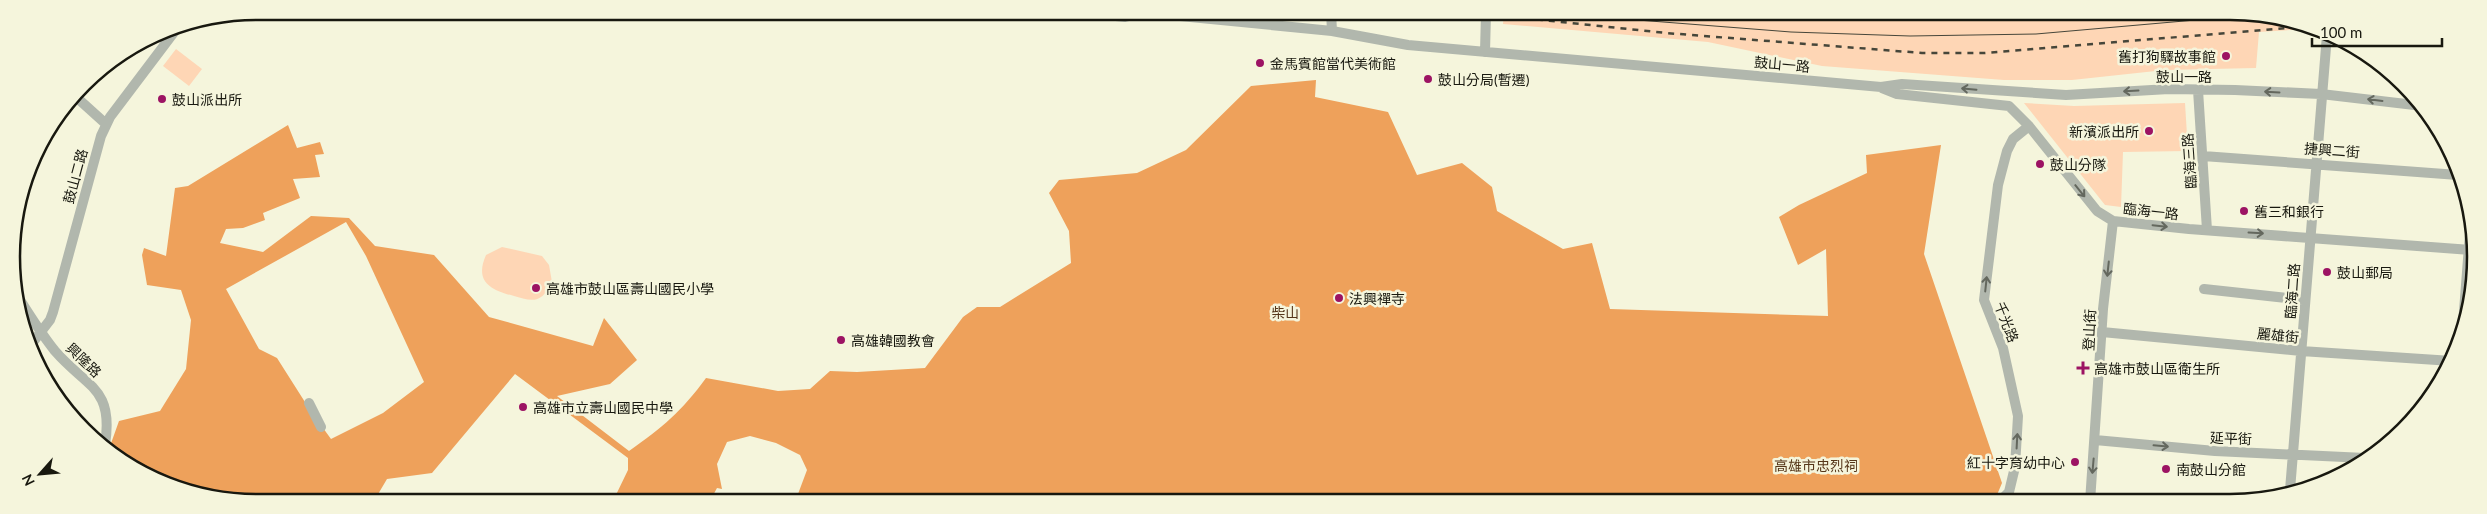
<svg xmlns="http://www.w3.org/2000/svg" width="2487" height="514" viewBox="0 0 2487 514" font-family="Lato,'Noto Sans TC',sans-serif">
  <rect width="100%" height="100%" fill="#f5f5dc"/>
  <path fill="#fed6b5" d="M 1504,13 L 2262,13 L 2308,29 L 2259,32 L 2256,68 L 2165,70 L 2072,80 L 2004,80 L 1822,66 L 1708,42 L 1503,24 Z
    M 176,49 L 202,69 L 189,86 L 163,66 Z
    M 2024,103 L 2074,106 L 2185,103 L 2188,151 L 2123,152 L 2121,207 L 2105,205 Z
    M 502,247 L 542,256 L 549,265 L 552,282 C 549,287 546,294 541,297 C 533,303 523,298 514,296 C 491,290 474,282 486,255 Z"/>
  <path fill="#eea15b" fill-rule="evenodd" d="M 1316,80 L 1315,97 L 1388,112 L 1417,175 L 1462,163 L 1492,187 L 1497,211 L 1563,249 L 1592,243 L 1610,309 L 1828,316 L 1826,249 L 1798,265 L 1779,217 L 1799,205 L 1867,173 L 1866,155 L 1941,145 L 1924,254 L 2002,483 L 1994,502 L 792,501 L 798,494 L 807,470 L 800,455 L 776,443 L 750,436 L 727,442 L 717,464 L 722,489 L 717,488 L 710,501 L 613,501 L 628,470 L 628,458 L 515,374 L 432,473 L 387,479 L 374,501 L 225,501 L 134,470 L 109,449 L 119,421 L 160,411 L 186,369 L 191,320 L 181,290 L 147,285 L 142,255 L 144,248 L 166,256 L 175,188 L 188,186 L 288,125 L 297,148 L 320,142 L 324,154 L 315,155 L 320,177 L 293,179 L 300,198 L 263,213 L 265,220 L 243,228 L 226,229 L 220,243 L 263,252 L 311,216 L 349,218 L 375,246 L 434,255 L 489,317 L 593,346 L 604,318 L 637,360 L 610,384 L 557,396 L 629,451 C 662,428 682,411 706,378 L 778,391 L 810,389 L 830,371 L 857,372 L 925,368 L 963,317 L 977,307 L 1000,307 L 1071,263 L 1069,231 L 1049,193 L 1059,180 L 1137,173 L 1186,150 L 1251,86 ZM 346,222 L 366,256 L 424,382 L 383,413 L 331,439 L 310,410 L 277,358 L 259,349 L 226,289 Z"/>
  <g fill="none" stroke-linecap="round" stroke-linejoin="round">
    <path stroke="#b1b7ad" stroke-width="10" d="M 1079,12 L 1125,17 L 1140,13
      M 1139,12 L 1332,31 L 1408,45 L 1881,87 L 1902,84 L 2066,95 L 2169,89 L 2235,90 L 2321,94 L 2423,106
      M 1331,12 L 1332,31
      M 1485,52 L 1486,13
      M 1882,88 L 1897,94 L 2009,106 L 2029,126 L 2097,211 L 2113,221 L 2189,229 L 2471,250
      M 2198,90 L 2207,230
      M 75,96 L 106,124
      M 2203,156 L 2458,175
      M 2204,289 L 2305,300
      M 20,300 C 31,317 42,335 55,351 C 87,388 114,387 105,445
      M 2463,324 L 2470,233
      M 2102,332 L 2301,351 L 2452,361
      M 30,346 L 50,320 L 53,312 L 101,136 L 110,117 L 178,27
      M 309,403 L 321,427
      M 2095,440 L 2215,451 L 2365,458
      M 2290,490 L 2327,35
      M 1999,502 L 2009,492 L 2015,467 L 2018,416 L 2003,348 L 1984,300 L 1998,185 L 2007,151 L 2013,139 L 2029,126
      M 2090,502 L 2103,309 L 2113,221"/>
    <path stroke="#46463a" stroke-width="1" d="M 1548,13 L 1791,32 L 1910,36 L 2036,34 L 2264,14"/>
    <path stroke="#46463a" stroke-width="2.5" stroke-dasharray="6 6" stroke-linecap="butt" d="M 1513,17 L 1666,33 L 1922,53 L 1985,53 L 2287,28"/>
  </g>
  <defs><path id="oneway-shaft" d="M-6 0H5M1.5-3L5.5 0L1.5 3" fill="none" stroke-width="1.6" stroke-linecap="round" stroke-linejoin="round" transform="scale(1.25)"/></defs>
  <g stroke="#64685e">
    <use href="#oneway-shaft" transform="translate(1969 89) rotate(-175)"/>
    <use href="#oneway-shaft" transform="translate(2131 91) rotate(177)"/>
    <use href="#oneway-shaft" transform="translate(2272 92) rotate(-177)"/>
    <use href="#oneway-shaft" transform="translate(2375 100) rotate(-173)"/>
    <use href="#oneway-shaft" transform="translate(2080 191) rotate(51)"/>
    <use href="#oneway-shaft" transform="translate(2160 226) rotate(6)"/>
    <use href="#oneway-shaft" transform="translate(2256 233) rotate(3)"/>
    <use href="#oneway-shaft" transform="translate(2108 269) rotate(96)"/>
    <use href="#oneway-shaft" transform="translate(1986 284) rotate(-84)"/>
    <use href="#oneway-shaft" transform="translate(2017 441) rotate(-87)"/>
    <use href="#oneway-shaft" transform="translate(2161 446) rotate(5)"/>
    <use href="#oneway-shaft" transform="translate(2093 466) rotate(95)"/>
  </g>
  <g fill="#9c1363" stroke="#f5f5dc" stroke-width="2">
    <circle cx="2226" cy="56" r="5"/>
    <circle cx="1260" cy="63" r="5"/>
    <circle cx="1428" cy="79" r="5"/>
    <circle cx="162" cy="99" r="5"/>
    <circle cx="2149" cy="131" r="5"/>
    <circle cx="2040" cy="164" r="5"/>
    <circle cx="2244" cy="211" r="5"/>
    <circle cx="2327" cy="272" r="5"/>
    <circle cx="536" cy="288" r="5"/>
    <circle cx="1339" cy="298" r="5"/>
    <circle cx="841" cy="340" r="5"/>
    <path d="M2080.5 360.5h5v5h5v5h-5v5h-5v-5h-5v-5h5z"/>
    <circle cx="523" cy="407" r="5"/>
    <circle cx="2075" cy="462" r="5"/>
    <circle cx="2166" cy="469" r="5"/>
  </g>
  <g text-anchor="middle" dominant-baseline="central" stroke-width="5" stroke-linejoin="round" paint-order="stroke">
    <g font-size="14" fill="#18180f" stroke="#f5f5dc" text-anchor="start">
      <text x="2216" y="56" text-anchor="end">舊打狗驛故事館</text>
      <text x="1270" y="63">金馬賓館當代美術館</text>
      <text x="1438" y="79">鼓山分局(暫遷)</text>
      <text x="172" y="99">鼓山派出所</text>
      <text x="2139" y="131" text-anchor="end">新濱派出所</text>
      <text x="2050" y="164">鼓山分隊</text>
      <text x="2254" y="211">舊三和銀行</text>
      <text x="2337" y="272">鼓山郵局</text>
      <text x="546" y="288">高雄市鼓山區壽山國民小學</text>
      <text x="1349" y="298">法興禪寺</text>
      <text x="851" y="340">高雄韓國教會</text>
      <text x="2094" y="368">高雄市鼓山區衛生所</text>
      <text x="533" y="407">高雄市立壽山國民中學</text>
      <text x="2065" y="462" text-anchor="end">紅十字育幼中心</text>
      <text x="2176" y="469">南鼓山分館</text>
    </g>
    <g font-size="14" fill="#18180f" stroke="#f5f5dc">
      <text transform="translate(1782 64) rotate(5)">鼓山一路</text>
      <text x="2184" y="76">鼓山一路</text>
      <text transform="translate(2332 150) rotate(4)">捷興二街</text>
      <text transform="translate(2189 161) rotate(-94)">臨海三路</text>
      <text transform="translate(75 176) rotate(-75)">鼓山二路</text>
      <text transform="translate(2151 211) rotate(6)">臨海一路</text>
      <text transform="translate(2292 291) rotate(-86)">臨海二路</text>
      <text transform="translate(2007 322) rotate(69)">千光路</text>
      <text transform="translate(2089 330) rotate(-87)">登山街</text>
      <text transform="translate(2278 335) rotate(6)">麗雄街</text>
      <text transform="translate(84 360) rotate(44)">興隆路</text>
      <text transform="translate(2231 438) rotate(2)">延平街</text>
    </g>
    <g font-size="14" fill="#56371a" stroke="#f5f5dc">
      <text x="1285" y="312">柴山</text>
      <text x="1816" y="465">高雄市忠烈祠</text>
    </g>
  </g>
  <path d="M0 0H2487V514H0ZM257 20H2230A237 237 0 0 1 2467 257V257A237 237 0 0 1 2230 494H257A237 237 0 0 1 20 257V257A237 237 0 0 1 257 20Z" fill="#f5f5dc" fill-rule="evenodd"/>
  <path fill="none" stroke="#18180f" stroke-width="2.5" d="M257 20H2230A237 237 0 0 1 2467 257V257A237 237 0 0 1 2230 494H257A237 237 0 0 1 20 257V257A237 237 0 0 1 257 20Z"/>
  <g transform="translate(40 474) rotate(243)" stroke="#f5f5dc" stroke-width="4" paint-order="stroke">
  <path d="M0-4L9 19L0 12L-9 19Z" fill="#18180f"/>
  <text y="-8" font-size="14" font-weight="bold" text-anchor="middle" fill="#18180f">N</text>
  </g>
  <path d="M2312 38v8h130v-8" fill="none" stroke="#18180f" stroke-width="2.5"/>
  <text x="2320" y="38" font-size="15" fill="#18180f" stroke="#f5f5dc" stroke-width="4" paint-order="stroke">100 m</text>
</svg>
